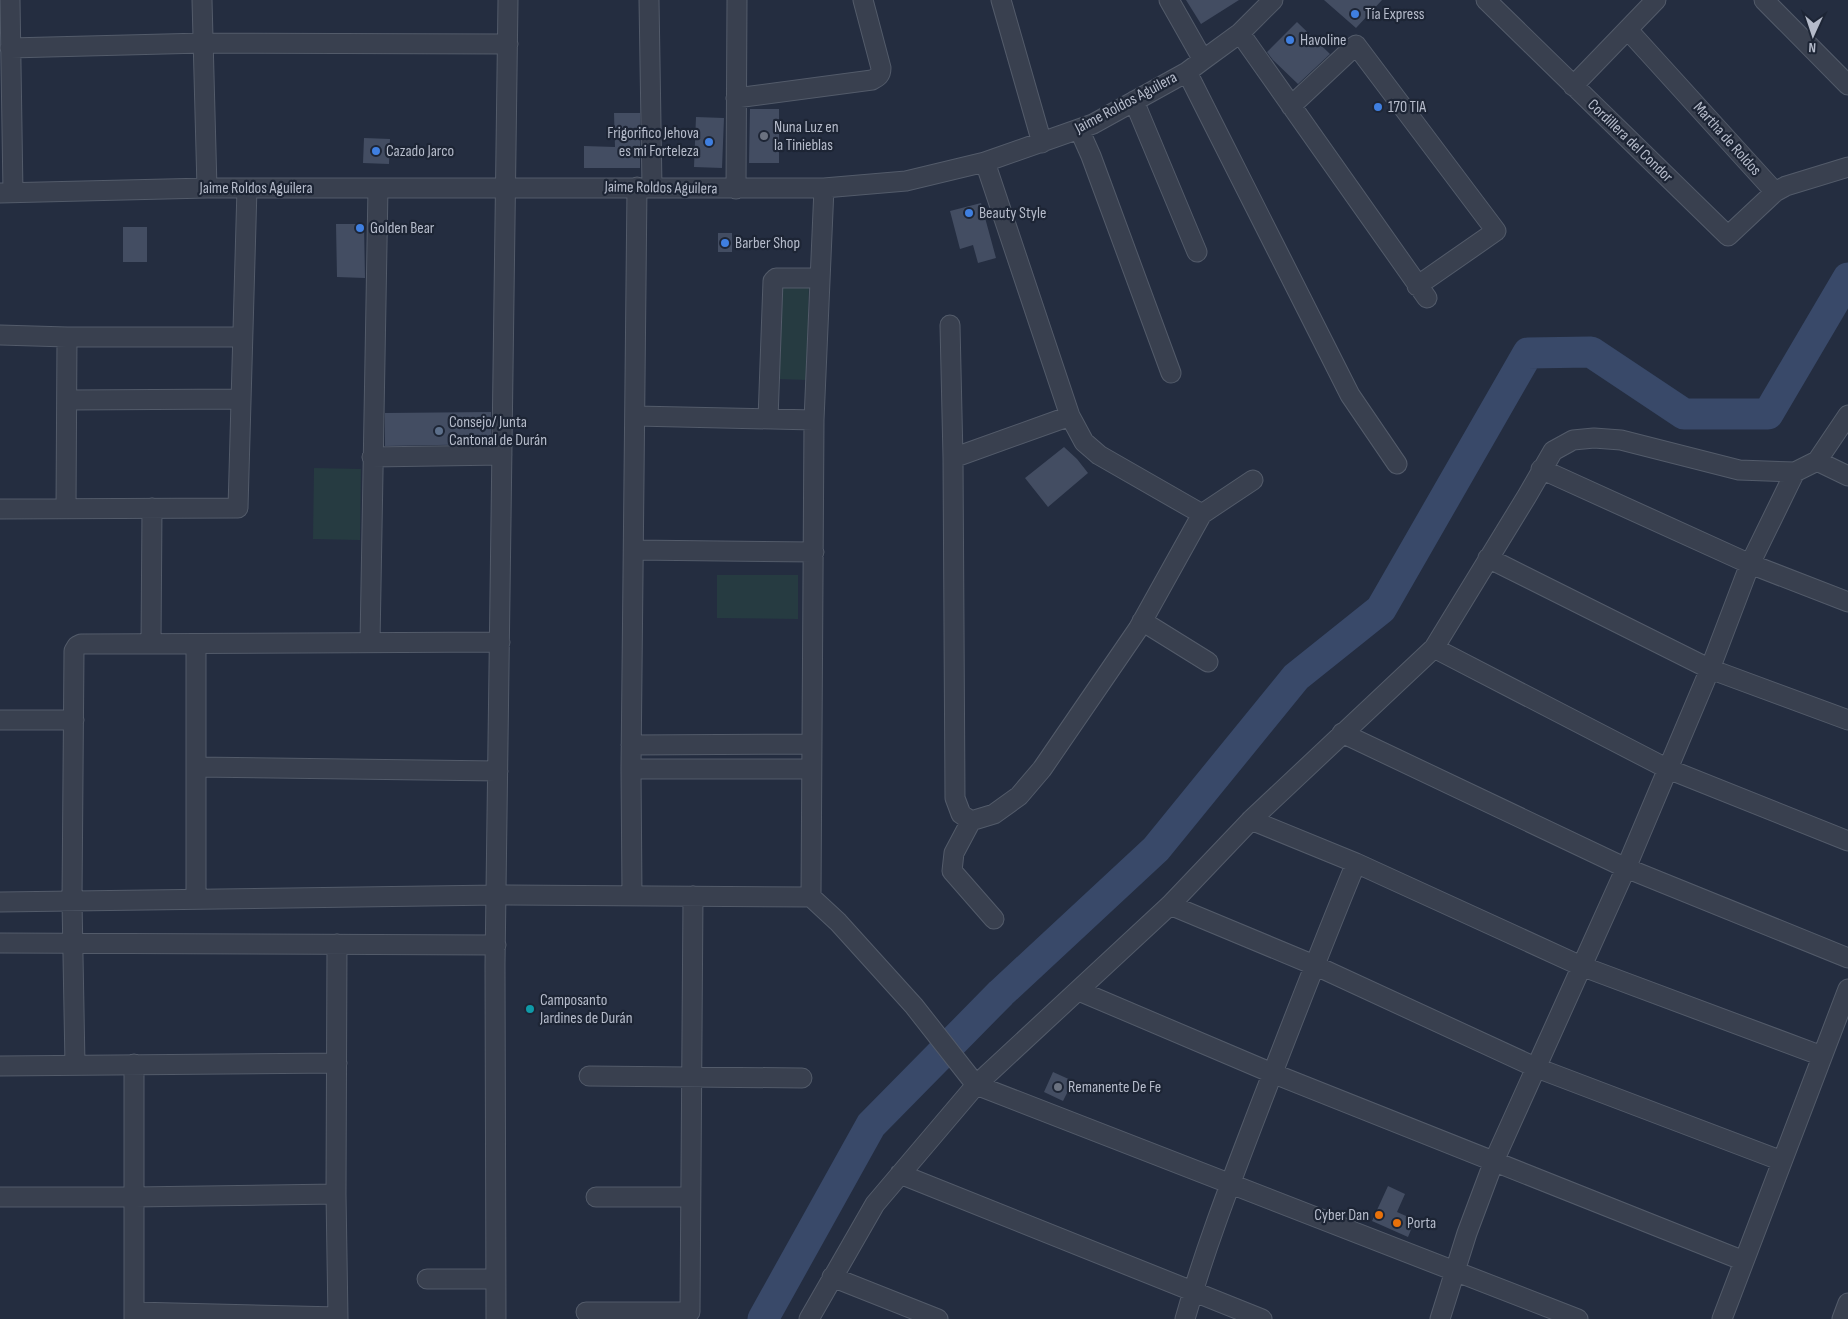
<svg xmlns="http://www.w3.org/2000/svg" width="1848" height="1319" viewBox="0 0 1848 1319" font-family="'Sofia Sans Condensed',sans-serif">
  <rect width="100%" height="100%" fill="#242d40"/>
  <path fill="#263b41" d="M 780,280 L 809,281 L 807,380 L 778,379 Z
    M 314,468 L 361,469 L 360,540 L 313,539 Z
    M 717,575 L 798,575 L 798,619 L 717,618 Z"/>
  <g fill="none" stroke-linecap="round" stroke-linejoin="round">
    <path stroke="#394969" stroke-width="31" d="M 763,1319 L 871,1125 L 1001,993 L 1156,849 L 1296,677 L 1381,609 L 1528,353 L 1591,352 L 1684,414 L 1768,414 L 1848,278"/>
  </g>
  <path fill="#434d62" d="M 1186,0 L 1239,0 L 1201,24 Z
    M 1324,0 L 1382,0 L 1356,28 Z
    M 1297,22 L 1330,54 L 1298,84 L 1273,60 L 1267,52 Z
    M 750,109 L 779,109 L 779,163 L 749,163 Z
    M 614,113 L 640,113 L 640,168 L 584,168 L 584,146 L 615,147 Z
    M 696,117 L 724,118 L 722,168 L 694,167 Z
    M 364,138 L 390,139 L 389,164 L 363,163 Z
    M 981,203 L 996,258 L 978,263 L 973,245 L 960,249 L 950,211 Z
    M 336,224 L 364,224 L 365,278 L 337,277 Z
    M 123,227 L 147,227 L 147,262 L 123,262 Z
    M 718,233 L 732,233 L 732,252 L 718,252 Z
    M 491,412 L 491,444 L 385,446 L 385,413 Z
    M 1064,447 L 1077,459 L 1088,473 L 1048,507 L 1025,478 Z
    M 1053,1072 L 1073,1081 L 1063,1101 L 1044,1092 Z
    M 1388,1186 L 1405,1194 L 1397,1212 L 1415,1220 L 1408,1237 L 1372,1221 Z"/>
  <g fill="none" stroke-linecap="round" stroke-linejoin="round">
    <defs>
      <path id="minor" d="M 10,0 L 13,193
        M 202,0 L 207,188
        M 649,0 L 652,187
        M 1001,0 L 1042,143
        M 1169,0 L 1203,60
        M 1486,0 L 1728,236 L 1775,192
        M 1764,0 L 1848,85
        M 1628,30 L 1775,192 L 1786,186 L 1848,167
        M 1240,33 L 1427,298
        M 10,48 L 203,43 L 508,44
        M 1187,72 L 1350,395 L 1397,464
        M 1573,86 L 1656,0
        M 736,98 L 872,80 C 878,77 881,75 881,68 L 863,0
        M 1134,101 L 1197,252
        M 1291,106 L 1356,45 L 1496,231 L 1417,286
        M 1079,129 L 1091,156 L 1171,373
        M 985,162 L 1070,416 L 1084,442 L 1099,455 L 1202,514
        M 736,189 L 737,0
        M 0,193 L 207,188 L 824,188 L 906,181 L 985,162 L 1093,124 L 1187,72 L 1203,60 L 1240,33 L 1273,0
        M 950,325 L 953,458 L 955,798 L 961,814 L 971,821 L 994,814 L 1019,796 L 1042,769 L 1138,629 L 1202,514 L 1253,480
        M 0,335 L 67,337 L 242,337
        M 68,400 L 241,399
        M 636,416 L 814,420
        M 768,419 L 773,281 L 776,278 L 820,278
        M 372,457 L 502,455
        M 953,458 L 1070,416
        M 1817,461 L 1848,476
        M 1541,469 L 1750,564 L 1848,602
        M 0,509 L 238,508 L 247,188
        M 66,509 L 67,337
        M 634,550 L 814,552
        M 1488,558 L 1710,669 L 1848,720
        M 1142,621 L 1208,662
        M 370,643 L 378,188
        M 151,644 L 152,508
        M 196,644 L 196,899
        M 1434,648 L 1668,769 L 1848,841
        M 0,720 L 74,720
        M 1342,733 L 1626,868 L 1848,958
        M 631,745 L 811,744
        M 196,767 L 498,771
        M 631,769 L 811,769
        M 1251,820 L 1356,863 L 1581,966 L 1822,1056
        M 971,821 L 954,853 L 952,871 L 994,919
        M 632,896 L 631,769 L 637,187
        M 811,897 L 814,420 L 824,188
        M 0,902 L 497,895 L 811,897 L 838,922 L 914,1006 L 976,1085 L 1578,1319
        M 1170,905 L 1314,965 L 1537,1068 L 1782,1161
        M 0,943 L 496,945
        M 337,944 L 336,1194 L 338,1319
        M 1079,991 L 1272,1073 L 1744,1261
        M 134,1064 L 134,1319
        M 75,1065 L 72,901 L 74,651 L 77,646 L 81,644 L 500,642
        M 0,1066 L 337,1063
        M 589,1076 L 802,1078
        M 900,1174 L 1262,1319
        M 0,1197 L 134,1197 L 336,1194
        M 596,1197 L 690,1197
        M 832,1277 L 938,1319
        M 427,1279 L 495,1279
        M 134,1312 L 338,1317
        M 586,1312 L 690,1312 L 693,896
        M 496,1319 L 495,965 L 508,0
        M 809,1319 L 875,1204 L 976,1085 L 1170,905 L 1251,820 L 1434,648 L 1527,496 L 1553,451 L 1573,440 L 1594,438 L 1621,440 L 1739,470 L 1795,472
        M 1185,1319 C 1205,1248 1232,1179 1258,1111 C 1290,1028 1322,945 1356,863
        M 1440,1319 L 1467,1233 L 1494,1161 L 1626,868 L 1710,669 L 1750,564 L 1795,472 L 1817,461 L 1848,415
        M 1722,1319 L 1848,989
        M 1842,1319 L 1848,1303"/>
    </defs>
    <use href="#minor" stroke="#535b6a" stroke-width="21"/>
    <use href="#minor" stroke="#39404f" stroke-width="19"/>
  </g>
  <g fill="#3f7fe0" stroke="#1d2535" stroke-width="2">
    <circle cx="1355" cy="14" r="5"/>
    <circle cx="1290" cy="40" r="5"/>
    <circle cx="1378" cy="107" r="5"/>
    <circle cx="709" cy="142" r="5"/>
    <circle cx="376" cy="151" r="5"/>
    <circle cx="969" cy="213" r="5"/>
    <circle cx="360" cy="228" r="5"/>
    <circle cx="725" cy="243" r="5"/>
  </g>
  <g fill="#6b7280" stroke="#1d2535" stroke-width="2">
    <circle cx="764" cy="136" r="5"/>
    <circle cx="1058" cy="1087" r="5"/>
  </g>
  <circle fill="#5c6f8a" stroke="#1d2535" stroke-width="2" cx="439" cy="431" r="5"/>
  <circle fill="#0f9aa8" stroke="#1d2535" stroke-width="2" cx="530" cy="1009" r="5"/>
  <g fill="#e8710a" stroke="#1d2535" stroke-width="2">
    <circle cx="1379" cy="1215" r="5"/>
    <circle cx="1397" cy="1223" r="5"/>
  </g>
  <g text-anchor="middle" dominant-baseline="central" stroke-width="4.5" stroke-linejoin="round" paint-order="stroke">
    <g font-size="16" fill="#b5bbca" stroke="#1d2535" text-anchor="start">
      <text x="1365" y="14">Tía Express</text>
      <text x="1300" y="40">Havoline</text>
      <text x="1388" y="107">170 TIA</text>
      <text x="774" y="127">Nuna Luz en<tspan x="774" dy="18">la Tinieblas</tspan></text>
      <text x="699" y="133" text-anchor="end">Frigorifico Jehova<tspan x="699" dy="18">es mi Forteleza</tspan></text>
      <text x="386" y="151">Cazado Jarco</text>
      <text x="979" y="213">Beauty Style</text>
      <text x="370" y="228">Golden Bear</text>
      <text x="735" y="243">Barber Shop</text>
      <text x="449" y="422">Consejo/ Junta<tspan x="449" dy="18">Cantonal de Durán</tspan></text>
      <text x="540" y="1000">Camposanto<tspan x="540" dy="18">Jardines de Durán</tspan></text>
      <text x="1068" y="1087">Remanente De Fe</text>
      <text x="1369" y="1215" text-anchor="end">Cyber Dan</text>
      <text x="1407" y="1223">Porta</text>
    </g>
    <g font-size="16" fill="#b5bbca" stroke="#1d2535">
      <text transform="translate(1126 103) rotate(-28)">Jaime Roldos Aguilera</text>
      <text transform="translate(1727 139) rotate(48)">Martha de Roldos</text>
      <text transform="translate(1630 141) rotate(44)">Cordillera del Condor</text>
      <text x="256" y="188">Jaime Roldos Aguilera</text>
      <text transform="translate(661 188) rotate(1)">Jaime Roldos Aguilera</text>
    </g>
  </g>
  <g transform="translate(1813 35) rotate(183)" stroke="#1d2535" stroke-width="4" paint-order="stroke">
  <path d="M0-4L9 19L0 12L-9 19Z" fill="#b5bbca"/>
  <text y="-8" font-size="14" font-weight="bold" text-anchor="middle" fill="#b5bbca">N</text>
  </g>
</svg>
